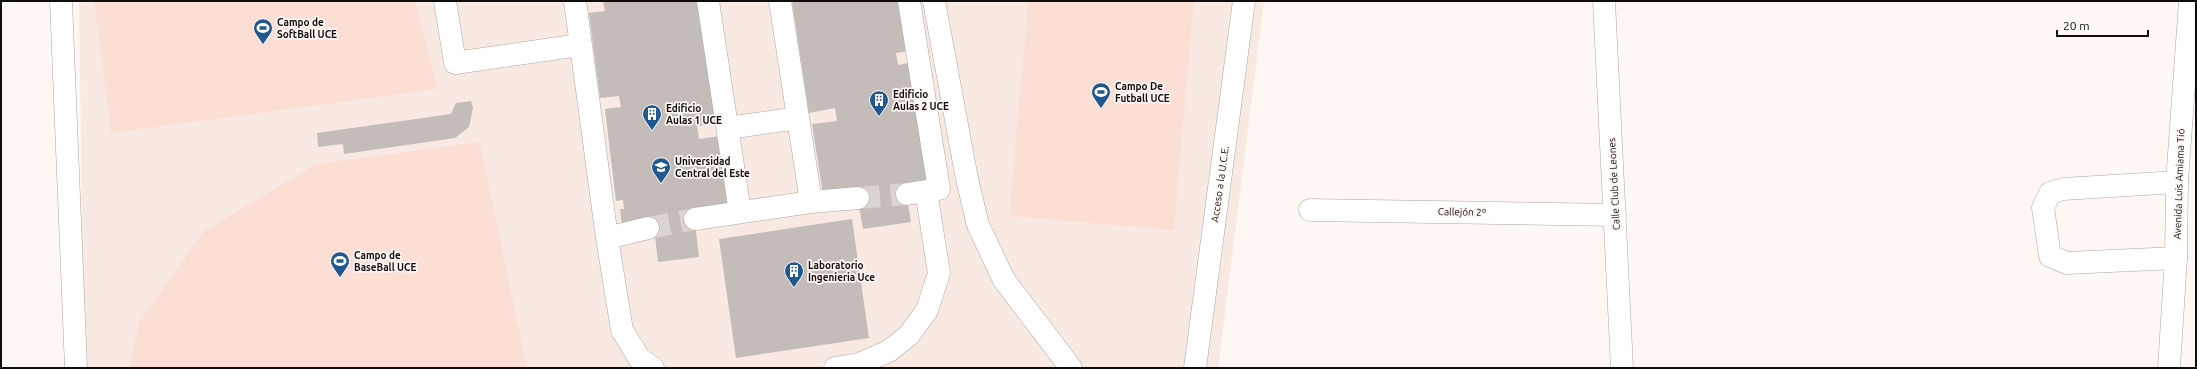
<svg xmlns="http://www.w3.org/2000/svg" width="2197" height="369" viewBox="0 0 2197 369" font-family="Ubuntu,sans-serif">
  <rect width="100%" height="100%" fill="#fff7f4"/>
  <path fill="#f8e9e2" d="M 79,1 L 1264,1 L 1218,368 L 84,368 Z"/>
  <path fill="#fbdfd5" d="M 94,1 L 415,1 L 438,89 L 111,133 Z
    M 1028,1 L 1194,1 L 1174,230 L 1009,216 Z
    M 480,142 L 527,368 L 129,368 L 139,323 L 203,232 L 316,164 Z"/>
  <path fill="#c4bcb9" d="M 603,1 L 702,1 L 717,124 L 697,126 L 699,139 L 720,136 L 729,210 L 694,214 L 699,257 L 658,262 L 655,236 L 622,224 L 620,209 L 624,209 L 623,200 L 616,201 L 605,109 L 621,107 L 619,96 L 600,98 L 589,13 L 605,11 Z
    M 792,1 L 902,1 L 910,51 L 896,53 L 898,65 L 913,62 L 932,181 L 905,185 L 911,222 L 863,229 L 856,189 L 823,194 L 812,124 L 837,121 L 835,108 L 809,113 Z
    M 471,101 L 473,108 L 469,127 L 455,138 L 344,154 L 343,144 L 318,147 L 317,133 L 451,114 L 456,103 Z
    M 852,219 L 869,338 L 736,358 L 719,239 Z"/>
  <g fill="none" stroke-linecap="round" stroke-linejoin="round">
    <path stroke="#dbd4d1" stroke-width="22" stroke-dasharray="22 11" stroke-linecap="butt" d="M 858,198 L 907,194
      M 648,228 L 695,219"/>
    <defs>
      <path id="minor" d="M 61,1 L 76,368
        M 445,1 L 455,63 L 580,45
        M 575,1 L 607,238 L 648,228
        M 708,1 L 740,212
        M 780,1 L 811,202
        M 934,1 L 967,179 L 978,225 L 1004,280 L 1071,368
        M 1604,1 L 1622,368
        M 728,128 L 798,118 L 795,115
        M 907,194 L 939,189 L 909,1
        M 1310,210 L 1615,215
        M 695,219 L 811,202 L 858,198
        M 607,238 L 622,330 L 639,358 L 653,368
        M 2176,258 L 2067,263 L 2050,256 L 2043,208 L 2050,193 L 2063,189 L 2177,182
        M 835,368 L 859,364 L 889,351 L 909,335 L 927,310 L 939,273 L 926,191
        M 1195,368 L 1244,1"/>
      <path id="major" d="M 2169,368 L 2176,258 L 2177,182 L 2190,1"/>
    </defs>
    <use href="#minor" stroke="#aca5a2" stroke-width="23"/>
    <use href="#major" stroke="#aca5a2" stroke-width="23"/>
    <use href="#minor" stroke="#fff" stroke-width="22"/>
    <use href="#major" stroke="#fff" stroke-width="22"/>
  </g>
  <defs>
    <symbol id="stadium-pin" viewBox="-11 -11 22 30"><path d="M0 17L-7.5 6A9.5 9.5 0 1 1 7.5 6Z" fill="#215890" stroke="#fff7f4"/><path d="M0-5a6.5 5 0 1 0 0 10a6.5 5 0 1 0 0-10ZM-3.5-1.8h7v3.6h-7Z" fill="#fff"/></symbol>
    <symbol id="building-pin" viewBox="-11 -11 22 30"><path d="M0 17L-7.5 6A9.5 9.5 0 1 1 7.5 6Z" fill="#215890" stroke="#fff7f4"/><path d="M-4-6H4V6H1V3H-1V6H-4ZM-2.5-4.3h1.7v1.8h-1.7ZM.8-4.3h1.7v1.8H.8ZM-2.5-1h1.7V.8h-1.7ZM.8-1h1.7V.8H.8Z" fill="#fff"/></symbol>
    <symbol id="university-pin" viewBox="-11 -11 22 30"><path d="M0 17L-7.5 6A9.5 9.5 0 1 1 7.5 6Z" fill="#215890" stroke="#fff7f4"/><path d="M0-5L7-2L0 1L-7-2ZM-4 1L0 2.5L4 1V4Q0 6-4 4Z" fill="#fff"/></symbol>
  </defs>
  <g fill-rule="evenodd">
    <use href="#stadium-pin" x="252" y="17" width="22" height="30"/>
    <use href="#stadium-pin" x="1090" y="81" width="22" height="30"/>
    <use href="#building-pin" x="868" y="89" width="22" height="30"/>
    <use href="#building-pin" x="641" y="103" width="22" height="30"/>
    <use href="#university-pin" x="650" y="156" width="22" height="30"/>
    <use href="#stadium-pin" x="329" y="250" width="22" height="30"/>
    <use href="#building-pin" x="783" y="260" width="22" height="30"/>
  </g>
  <g text-anchor="middle" dominant-baseline="central" stroke-width="3.5" stroke-linejoin="round" paint-order="stroke">
    <g font-size="10" font-weight="bold" fill="#100e0d" stroke="#fff7f4" text-anchor="start">
      <text x="277" y="22">Campo de<tspan x="277" dy="12">SoftBall UCE</tspan></text>
      <text x="1115" y="86">Campo De<tspan x="1115" dy="12">Futball UCE</tspan></text>
      <text x="893" y="94">Edificio<tspan x="893" dy="12">Aulas 2 UCE</tspan></text>
      <text x="666" y="108">Edificio<tspan x="666" dy="12">Aulas 1 UCE</tspan></text>
      <text x="675" y="161">Universidad<tspan x="675" dy="12">Central del Este</tspan></text>
      <text x="354" y="255">Campo de<tspan x="354" dy="12">BaseBall UCE</tspan></text>
      <text x="808" y="265">Laboratorio<tspan x="808" dy="12">Ingenieria Uce</tspan></text>
    </g>
    <g font-size="10" fill="#100e0d" stroke="#fff7f4">
      <text transform="translate(1220 184) rotate(-82)">Acceso a la U.C.E.</text>
      <text transform="translate(1614 184) rotate(-93)">Calle Club de Leones</text>
      <text transform="translate(2179 184) rotate(-88)">Avenida Luis Amiama Tió</text>
      <text transform="translate(1462 212) rotate(1)">Callejón 2º</text>
    </g>
  </g>
  <rect width="2197" height="369" fill="none" stroke="#100e0d" stroke-width="4"/>
  <path d="M2057 30v6h91v-6" fill="none" stroke="#100e0d" stroke-width="2"/>
  <text x="2063" y="30" font-size="12" fill="#100e0d" stroke="#fff7f4" stroke-width="3" paint-order="stroke">20 m</text>
</svg>
